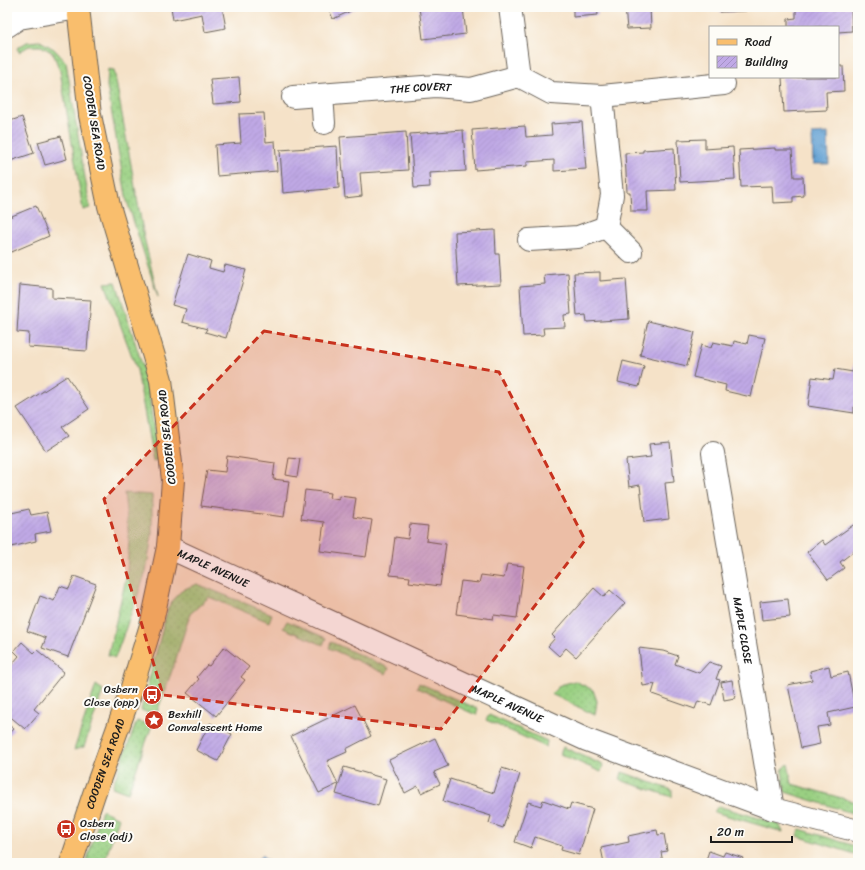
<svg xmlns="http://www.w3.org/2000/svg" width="865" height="870" viewBox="0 0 865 870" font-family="Sriracha,sans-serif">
  <defs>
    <pattern id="grass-dots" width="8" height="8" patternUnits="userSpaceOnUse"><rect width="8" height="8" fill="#9ad082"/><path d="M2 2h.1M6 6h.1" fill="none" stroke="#84b270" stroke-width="1.8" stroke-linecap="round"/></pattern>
    <pattern id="water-ripples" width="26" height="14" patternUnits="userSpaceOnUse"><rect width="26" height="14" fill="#62a0d3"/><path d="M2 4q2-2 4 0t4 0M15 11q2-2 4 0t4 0" fill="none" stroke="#5082aa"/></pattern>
    <pattern id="building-hatch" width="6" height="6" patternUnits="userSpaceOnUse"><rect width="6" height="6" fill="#c0a9e6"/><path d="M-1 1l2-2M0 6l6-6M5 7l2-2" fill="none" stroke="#a491c5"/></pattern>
  </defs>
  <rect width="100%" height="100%" fill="#fdfcf7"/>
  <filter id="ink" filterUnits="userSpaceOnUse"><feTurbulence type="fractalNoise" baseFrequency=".025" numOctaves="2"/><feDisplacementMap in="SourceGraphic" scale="8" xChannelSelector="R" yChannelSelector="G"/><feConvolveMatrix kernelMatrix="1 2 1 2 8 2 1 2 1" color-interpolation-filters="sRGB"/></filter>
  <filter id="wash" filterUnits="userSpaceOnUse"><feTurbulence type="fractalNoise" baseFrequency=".012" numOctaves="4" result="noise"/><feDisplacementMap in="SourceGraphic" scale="16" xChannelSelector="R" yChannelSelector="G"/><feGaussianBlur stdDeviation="0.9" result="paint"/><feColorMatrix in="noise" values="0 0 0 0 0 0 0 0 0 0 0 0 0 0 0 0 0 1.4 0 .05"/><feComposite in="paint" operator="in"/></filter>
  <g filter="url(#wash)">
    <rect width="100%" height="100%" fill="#f5e2c8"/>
    <path fill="url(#grass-dots)" stroke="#5b764f" d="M 40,41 L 54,49 L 66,62 L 90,208 L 83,210 L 60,71 L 53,53 L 41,46 L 29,46 L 19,52 L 17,48 L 27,42 Z
      M 108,69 L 114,70 L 144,237 L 158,297 L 127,201 L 107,86 Z
      M 116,282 L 147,380 L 158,460 L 153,461 L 137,370 L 105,283 Z
      M 124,493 L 152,495 L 152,535 L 146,572 L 115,658 L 108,655 L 127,574 L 129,538 Z
      M 197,584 L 272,614 L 269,622 L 209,597 L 190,614 L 174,665 L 156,715 L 141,710 L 168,608 C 177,593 180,590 197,584 Z
      M 287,621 L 326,638 L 323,645 L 283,628 Z
      M 331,642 L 389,668 L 386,674 L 329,648 Z
      M 575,681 L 593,690 L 597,701 L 595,715 L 551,694 L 560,685 Z
      M 419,683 L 478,709 L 476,715 L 417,688 Z
      M 96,685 L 103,690 L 84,747 L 74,750 Z
      M 489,715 L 547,741 L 546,747 L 486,720 Z
      M 137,721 L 152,725 L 128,793 L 112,787 Z
      M 563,747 L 603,765 L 601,772 L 560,754 Z
      M 788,764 L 792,784 L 856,802 L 856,807 L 852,813 L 785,792 L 782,770 Z
      M 622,772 L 672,790 L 672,797 L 620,780 Z
      M 718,806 L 779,824 L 783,832 L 714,812 Z
      M 102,810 L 119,818 L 104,863 L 86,863 Z
      M 800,829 L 858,847 L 858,855 L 797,836 Z"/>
    <path fill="url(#water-ripples)" stroke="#3f5e78" d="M 828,133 L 829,164 L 813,164 L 812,134 Z
      M 262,855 L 270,863 L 254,863 Z"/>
    <g id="blocks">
      <path fill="url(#building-hatch)" d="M 171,7 L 222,7 L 226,28 L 205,32 L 202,14 L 173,20 Z
        M 328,7 L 356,7 L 357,8 L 333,19 Z
        M 419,7 L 463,7 L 466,34 L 423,39 Z
        M 573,7 L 597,7 L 598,15 L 573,17 Z
        M 625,7 L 650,7 L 651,28 L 627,29 Z
        M 720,7 L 746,7 L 746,11 L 720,12 Z
        M 796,7 L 851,7 L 852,31 L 838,32 L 838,27 L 788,27 L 788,19 L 796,18 Z
        M 838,66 L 843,66 L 844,91 L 826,92 L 827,110 L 784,112 L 782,77 L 838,77 Z
        M 239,77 L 241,102 L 213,104 L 210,79 Z
        M 264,113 L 266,142 L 275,141 L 277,171 L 217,176 L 215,145 L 241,143 L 239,114 Z
        M 22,117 L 34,153 L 7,162 L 7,122 Z
        M 582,122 L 586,169 L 554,171 L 554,160 L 527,162 L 527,166 L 475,170 L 472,130 L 525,126 L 526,137 L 552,135 L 551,124 Z
        M 463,130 L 466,171 L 429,173 L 430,187 L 414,188 L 410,134 Z
        M 406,132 L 408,170 L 360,173 L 362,196 L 345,198 L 340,137 Z
        M 61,136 L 67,159 L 45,165 L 38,142 Z
        M 705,139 L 705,149 L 733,147 L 735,179 L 680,182 L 678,140 Z
        M 337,146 L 339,188 L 283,193 L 280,150 Z
        M 674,148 L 676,190 L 647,191 L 648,211 L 631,211 L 630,192 L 627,192 L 625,153 L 643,152 L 643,150 Z
        M 775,148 L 775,150 L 792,150 L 794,177 L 803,177 L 804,196 L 793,197 L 793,202 L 773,203 L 772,186 L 741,187 L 739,150 Z
        M 36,206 L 49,236 L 7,254 L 7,218 Z
        M 495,230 L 496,254 L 499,254 L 501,284 L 458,286 L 455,232 Z
        M 188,254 L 211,261 L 209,268 L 223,272 L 225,265 L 246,270 L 226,338 L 205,332 L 207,329 L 182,322 L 186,309 L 172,305 Z
        M 600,272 L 600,281 L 626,279 L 629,319 L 587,322 L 586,315 L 577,316 L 574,273 Z
        M 568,273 L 571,314 L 564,315 L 565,327 L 543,328 L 544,335 L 523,336 L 520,286 L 545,284 L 544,275 Z
        M 20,285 L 52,288 L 52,298 L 91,300 L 87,351 L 28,347 L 29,333 L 17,332 Z
        M 648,321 L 695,332 L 687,366 L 640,355 Z
        M 749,335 L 765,338 L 751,397 L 725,391 L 726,385 L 693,377 L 701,345 L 711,348 L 713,342 L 733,346 L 734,341 L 747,344 Z
        M 623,361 L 644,366 L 639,387 L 618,382 Z
        M 854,363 L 858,364 L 858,408 L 854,407 L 854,413 L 808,406 L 812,377 L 833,380 L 835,369 L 853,372 Z
        M 67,376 L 89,409 L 62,427 L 69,436 L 46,451 L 17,408 Z
        M 670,442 L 674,482 L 665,483 L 669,519 L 644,522 L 640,485 L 629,487 L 626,460 L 651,457 L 649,444 Z
        M 227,456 L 275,463 L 273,479 L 289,481 L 284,517 L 201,506 L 207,470 L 225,472 Z
        M 289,458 L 300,459 L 297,477 L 286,475 Z
        M 305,490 L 330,493 L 329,498 L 339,500 L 339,496 L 356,498 L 353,517 L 372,520 L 366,557 L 320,551 L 324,522 L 301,519 Z
        M 29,509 L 31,515 L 47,512 L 51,531 L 35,534 L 36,541 L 7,548 L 7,514 Z
        M 856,523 L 858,524 L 858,548 L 840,562 L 844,568 L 828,580 L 807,552 L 822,540 L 825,545 Z
        M 410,524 L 428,526 L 426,541 L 446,544 L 440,586 L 409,582 L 410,577 L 390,575 L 395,537 L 408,539 Z
        M 507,564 L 524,566 L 517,618 L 494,615 L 493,619 L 456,614 L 461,581 L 479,583 L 481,575 L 504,578 Z
        M 74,576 L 96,584 L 68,657 L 42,648 L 46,638 L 27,631 L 40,596 L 54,601 L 60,586 L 69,589 Z
        M 594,588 L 604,597 L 610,590 L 625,603 L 576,657 L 566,648 L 559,656 L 548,646 L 555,638 L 552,635 Z
        M 788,599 L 790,617 L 762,620 L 760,602 Z
        M 22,642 L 34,653 L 37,650 L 64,672 L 34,709 L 39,713 L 25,729 L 7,714 L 7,670 L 19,656 L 14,651 Z
        M 224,647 L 249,667 L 241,677 L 245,680 L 216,716 L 187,693 L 199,679 L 197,677 L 207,665 L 209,666 Z
        M 639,648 L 663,651 L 678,656 L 675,664 L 699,673 L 709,662 L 721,666 L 716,679 L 720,680 L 711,705 L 698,701 L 695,709 L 652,694 L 655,684 L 643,686 Z
        M 829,666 L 831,676 L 848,672 L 855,707 L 828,713 L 830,725 L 817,727 L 820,744 L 801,748 L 788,685 L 812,680 L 810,671 Z
        M 732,680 L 735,698 L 724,700 L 721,682 Z
        M 355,705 L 371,736 L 346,749 L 347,752 L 327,761 L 338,784 L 319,793 L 291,736 Z
        M 149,713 L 156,715 L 152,725 L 146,724 Z
        M 210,723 L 232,734 L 218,761 L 196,750 Z
        M 7,724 L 14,729 L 7,737 Z
        M 435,738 L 448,766 L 434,772 L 440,784 L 421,793 L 418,786 L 405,793 L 389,760 Z
        M 344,767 L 386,779 L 378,806 L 336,794 Z
        M 502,768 L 520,774 L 503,828 L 489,823 L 491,816 L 443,801 L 450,779 L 494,793 Z
        M 543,800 L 569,809 L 571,803 L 593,809 L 579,855 L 561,850 L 562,846 L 535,837 L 531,848 L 515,842 L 528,802 L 541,806 Z
        M 657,830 L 658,835 L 664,834 L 667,851 L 661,852 L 663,863 L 604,863 L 601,848 L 629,842 L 628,836 Z
        M 709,851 L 723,856 L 725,852 L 743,858 L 741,863 L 705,863 Z"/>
    </g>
  </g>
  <g filter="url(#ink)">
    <use href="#blocks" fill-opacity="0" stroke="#686158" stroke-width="1"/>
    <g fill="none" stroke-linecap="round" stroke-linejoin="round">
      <defs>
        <g id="minor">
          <path d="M 510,7 L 519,76"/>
          <path d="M 7,26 L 19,18 L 78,8"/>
          <path d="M 322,95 L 324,123"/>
          <path d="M 602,96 L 612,195 L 606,227 L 631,252"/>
          <path id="s1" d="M 293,97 L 436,86 L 471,89 L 519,76 L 551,93 L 602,96 L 724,84"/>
          <path d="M 529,240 L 578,237 L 606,227"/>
          <path id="s2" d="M 713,453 L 773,809"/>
          <path id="s3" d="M 168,547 L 587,740 L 773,809 L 858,831"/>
        </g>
        <g id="major">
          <path id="s4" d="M 71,863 L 94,794 L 129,697 L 152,622 L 168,547 L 173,480 L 161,380 L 109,206 L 90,115 L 78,7"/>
        </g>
      </defs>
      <use href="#minor" stroke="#686158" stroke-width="24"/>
      <use href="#major" stroke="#686158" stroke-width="24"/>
      <use href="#minor" stroke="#fff" stroke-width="22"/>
      <use href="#major" stroke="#f9be6d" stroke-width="22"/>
    </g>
  </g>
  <path fill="#c8321e" fill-opacity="0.2" stroke="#c8321e" stroke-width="3" stroke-dasharray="8 5" stroke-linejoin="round" d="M 264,331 L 499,372 L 585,540 L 441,729 L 163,695 L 104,499 Z"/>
  <defs>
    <symbol id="bus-disc" viewBox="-11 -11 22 22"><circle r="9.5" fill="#c8321e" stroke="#fdfcf7"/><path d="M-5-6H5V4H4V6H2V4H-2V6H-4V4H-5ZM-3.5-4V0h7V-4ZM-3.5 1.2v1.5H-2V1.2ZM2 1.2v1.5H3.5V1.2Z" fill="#fff"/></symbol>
    <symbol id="sight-disc" viewBox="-11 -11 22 22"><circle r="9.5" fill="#c8321e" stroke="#fdfcf7"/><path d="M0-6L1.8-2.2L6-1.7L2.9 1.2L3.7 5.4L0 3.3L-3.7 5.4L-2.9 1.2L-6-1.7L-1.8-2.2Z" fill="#fff"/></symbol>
  </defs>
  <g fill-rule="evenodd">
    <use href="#bus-disc" x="141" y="684" width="22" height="22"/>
    <use href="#sight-disc" x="143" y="709" width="22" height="22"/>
    <use href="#bus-disc" x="55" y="818" width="22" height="22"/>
  </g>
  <g text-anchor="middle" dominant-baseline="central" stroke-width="4" stroke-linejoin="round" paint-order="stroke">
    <g font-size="11" fill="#1c1c1c" stroke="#fdfcf7">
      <text stroke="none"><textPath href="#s1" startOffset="128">THE COVERT</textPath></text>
      <text transform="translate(94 123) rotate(81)">COODEN SEA ROAD</text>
      <text transform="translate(167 437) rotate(-96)">COODEN SEA ROAD</text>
      <text stroke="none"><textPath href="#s3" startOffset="50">MAPLE AVENUE</textPath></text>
      <text stroke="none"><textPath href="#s2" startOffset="180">MAPLE CLOSE</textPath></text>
      <text stroke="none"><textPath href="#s3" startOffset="374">MAPLE AVENUE</textPath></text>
      <text stroke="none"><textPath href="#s4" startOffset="105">COODEN SEA ROAD</textPath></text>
    </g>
    <g font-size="11" fill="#1c1c1c" stroke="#fdfcf7" text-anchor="start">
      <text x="138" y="689" text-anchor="end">Osbern<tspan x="138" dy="13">Close (opp)</tspan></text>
      <text x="168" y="714">Bexhill<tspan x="168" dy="13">Convalescent Home</tspan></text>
      <text x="80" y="823">Osbern<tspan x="80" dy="13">Close (adj)</tspan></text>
    </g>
  </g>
  <rect width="865" height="870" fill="none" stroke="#fdfcf7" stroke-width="24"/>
  <rect x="709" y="26" width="130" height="52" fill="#fdfcf7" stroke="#a3a29f"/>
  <rect x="717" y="39" width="20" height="6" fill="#f9be6d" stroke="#a3a29f"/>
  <text x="745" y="46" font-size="12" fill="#1c1c1c">Road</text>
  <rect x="717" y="56" width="20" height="12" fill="url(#building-hatch)" stroke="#a3a29f"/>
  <text x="745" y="66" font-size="12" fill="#1c1c1c">Building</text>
  <path d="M711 836v6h81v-6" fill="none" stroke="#1c1c1c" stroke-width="2"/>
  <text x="717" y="836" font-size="12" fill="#1c1c1c" stroke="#fdfcf7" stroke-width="3" paint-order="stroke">20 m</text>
</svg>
